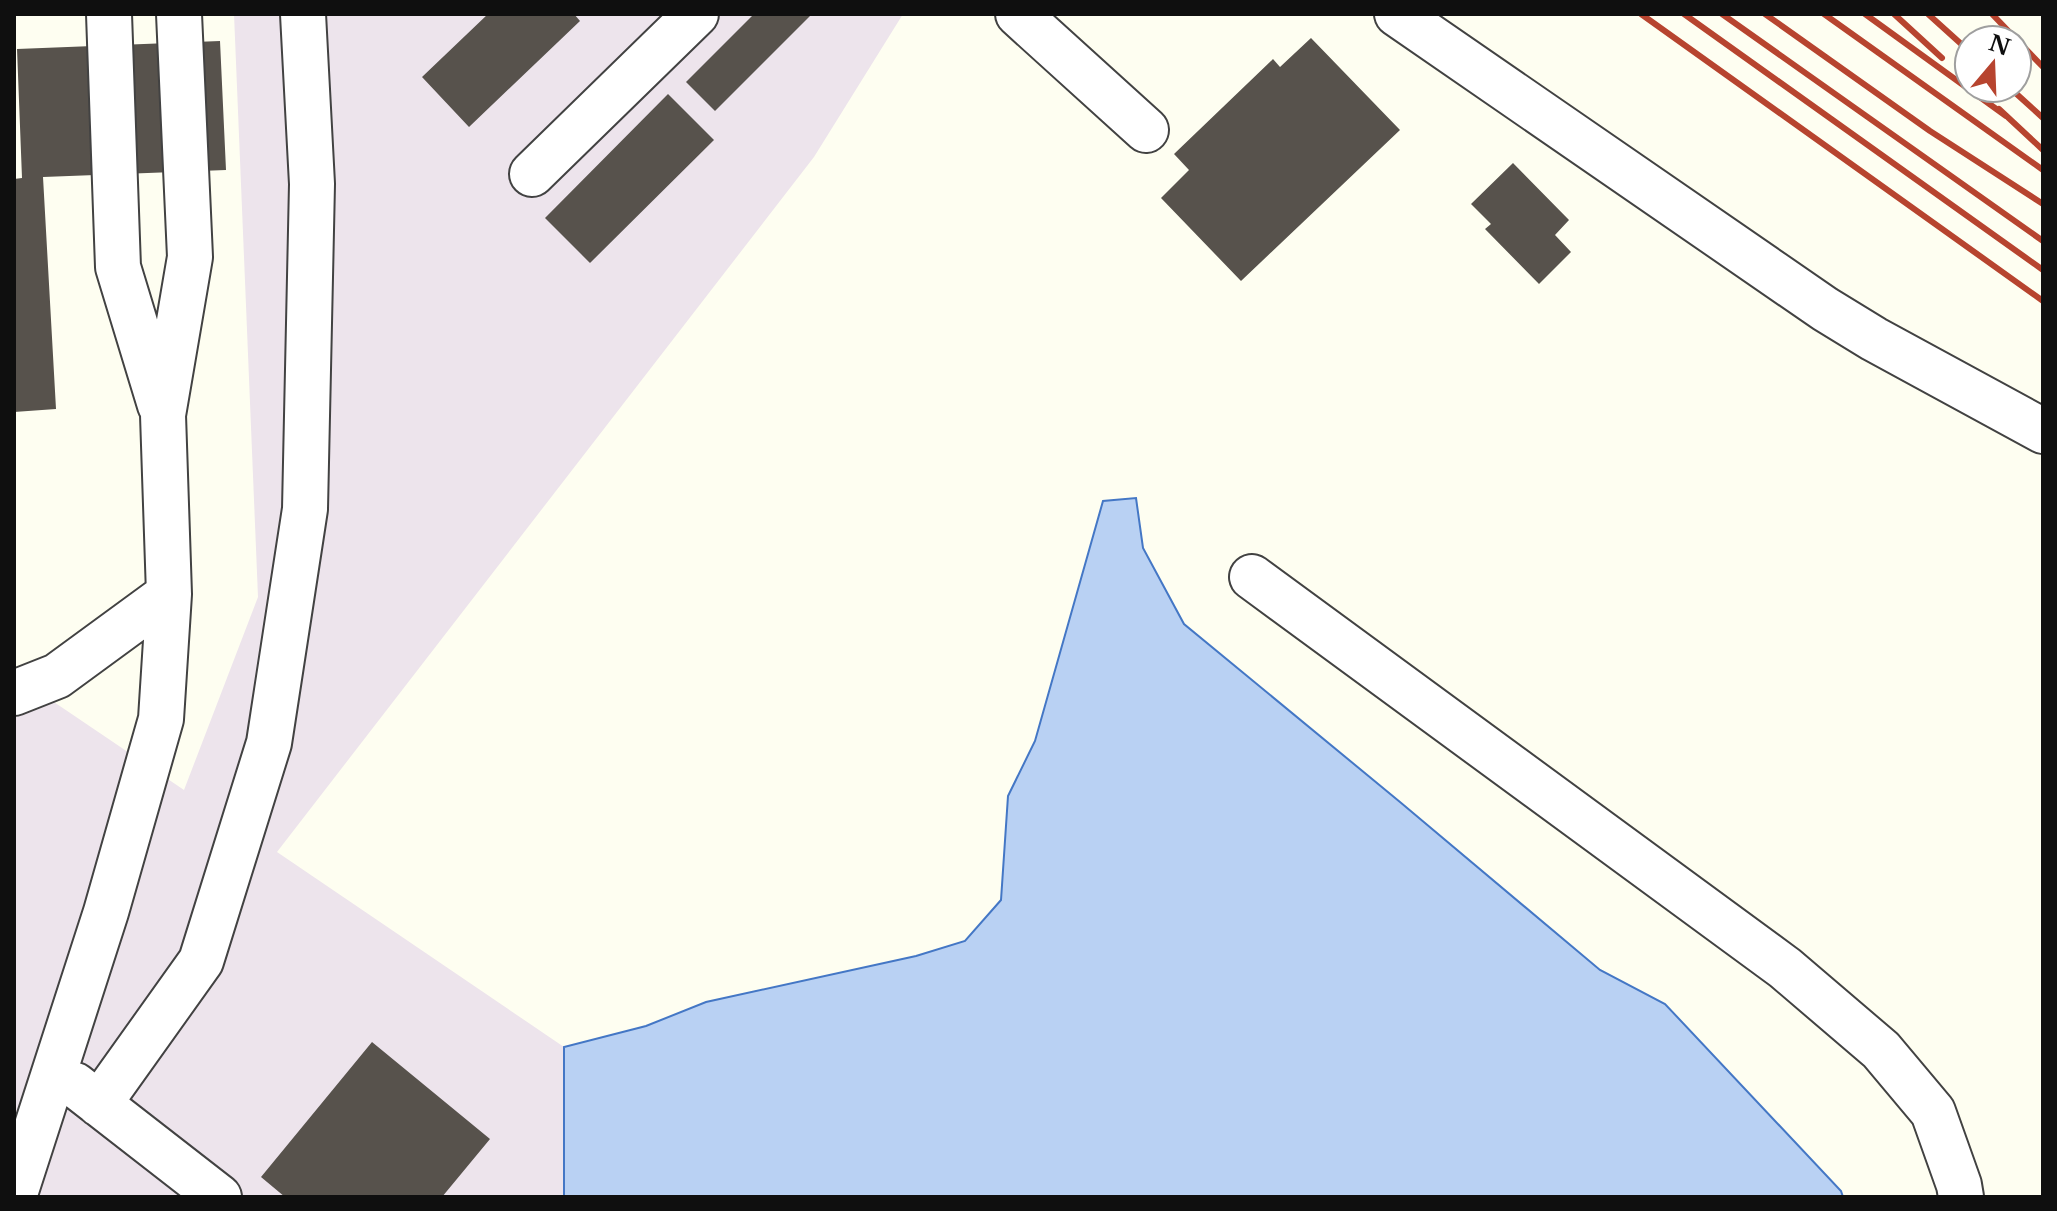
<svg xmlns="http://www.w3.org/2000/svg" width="2057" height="1211" viewBox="0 0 2057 1211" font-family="'Libre Baskerville',serif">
  <rect width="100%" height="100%" fill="#fefef1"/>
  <path fill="#ede4ec" d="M 234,14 L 903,14 L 814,157 L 277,852 L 564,1047 L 565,1197 L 14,1197 L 14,675 L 184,790 L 258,597 Z"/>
  <path fill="#b9d1f3" stroke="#4477c5" stroke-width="2" d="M 1136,498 L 1143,548 L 1184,624 L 1400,802 L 1600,970 L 1665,1004 L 1841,1191 L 1843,1197 L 564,1197 L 564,1047 L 646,1026 L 706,1002 L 916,956 L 965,941 L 1001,900 L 1008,796 L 1035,741 L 1103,501 Z"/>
  <path fill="#57524c" d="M 488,14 L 574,14 L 580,21 L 469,127 L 422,77 Z
    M 754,14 L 812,14 L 715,111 L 686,82 Z
    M 1311,38 L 1400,130 L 1241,281 L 1161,198 L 1189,170 L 1174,154 L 1273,59 L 1280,67 Z
    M 220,41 L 226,170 L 43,177 L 56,409 L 14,412 L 14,179 L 22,178 L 17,49 Z
    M 668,94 L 714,140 L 590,263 L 545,218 Z
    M 1513,163 L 1569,220 L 1555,235 L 1571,252 L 1539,284 L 1485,229 L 1491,224 L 1471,204 Z
    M 372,1042 L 490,1139 L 442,1197 L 285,1197 L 261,1177 Z"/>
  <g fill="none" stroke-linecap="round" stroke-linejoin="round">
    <defs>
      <path id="minor" d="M 109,14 L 118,267 L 160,405
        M 1018,14 L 1146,130
        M 1397,14 L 1825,309 L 1874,339 L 2043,431
        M 532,174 L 696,14
        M 1252,577 L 1785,968 L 1881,1050 L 1933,1112 L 1959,1185 L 1961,1197
        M 14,693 L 57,676 L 169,594
        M 75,1085 L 219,1197
        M 99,1104 L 201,961 L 269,743 L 305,509 L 312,184 L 303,14
        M 14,1197 L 106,912 L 161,719 L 169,594 L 163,415 L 190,257 L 179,14"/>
    </defs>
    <use href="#minor" stroke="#424242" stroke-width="48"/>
    <use href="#minor" stroke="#fff" stroke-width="44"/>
    <path stroke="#b7442f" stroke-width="6" d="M 1641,14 L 2043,301
      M 1684,14 L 2043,270
      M 1722,14 L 2043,241
      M 1765,14 L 1930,131 L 2043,204
      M 1824,14 L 2043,170
      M 1865,14 L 2006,116
      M 1894,14 L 1942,58
      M 1928,14 L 1969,51
      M 1992,14 L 2017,40
      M 2017,40 L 2043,67
      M 2010,88 L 2043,118
      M 1999,109 L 2043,150"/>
  </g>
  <rect width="2057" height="1211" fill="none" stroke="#0f0f0f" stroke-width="32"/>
  <g transform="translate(1993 64) rotate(19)"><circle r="38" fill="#ffffff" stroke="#9f9f9f" stroke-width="2"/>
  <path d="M0-6L14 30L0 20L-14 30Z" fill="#b7442f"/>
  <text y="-12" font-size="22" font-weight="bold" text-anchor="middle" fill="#0f0f0f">N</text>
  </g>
</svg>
